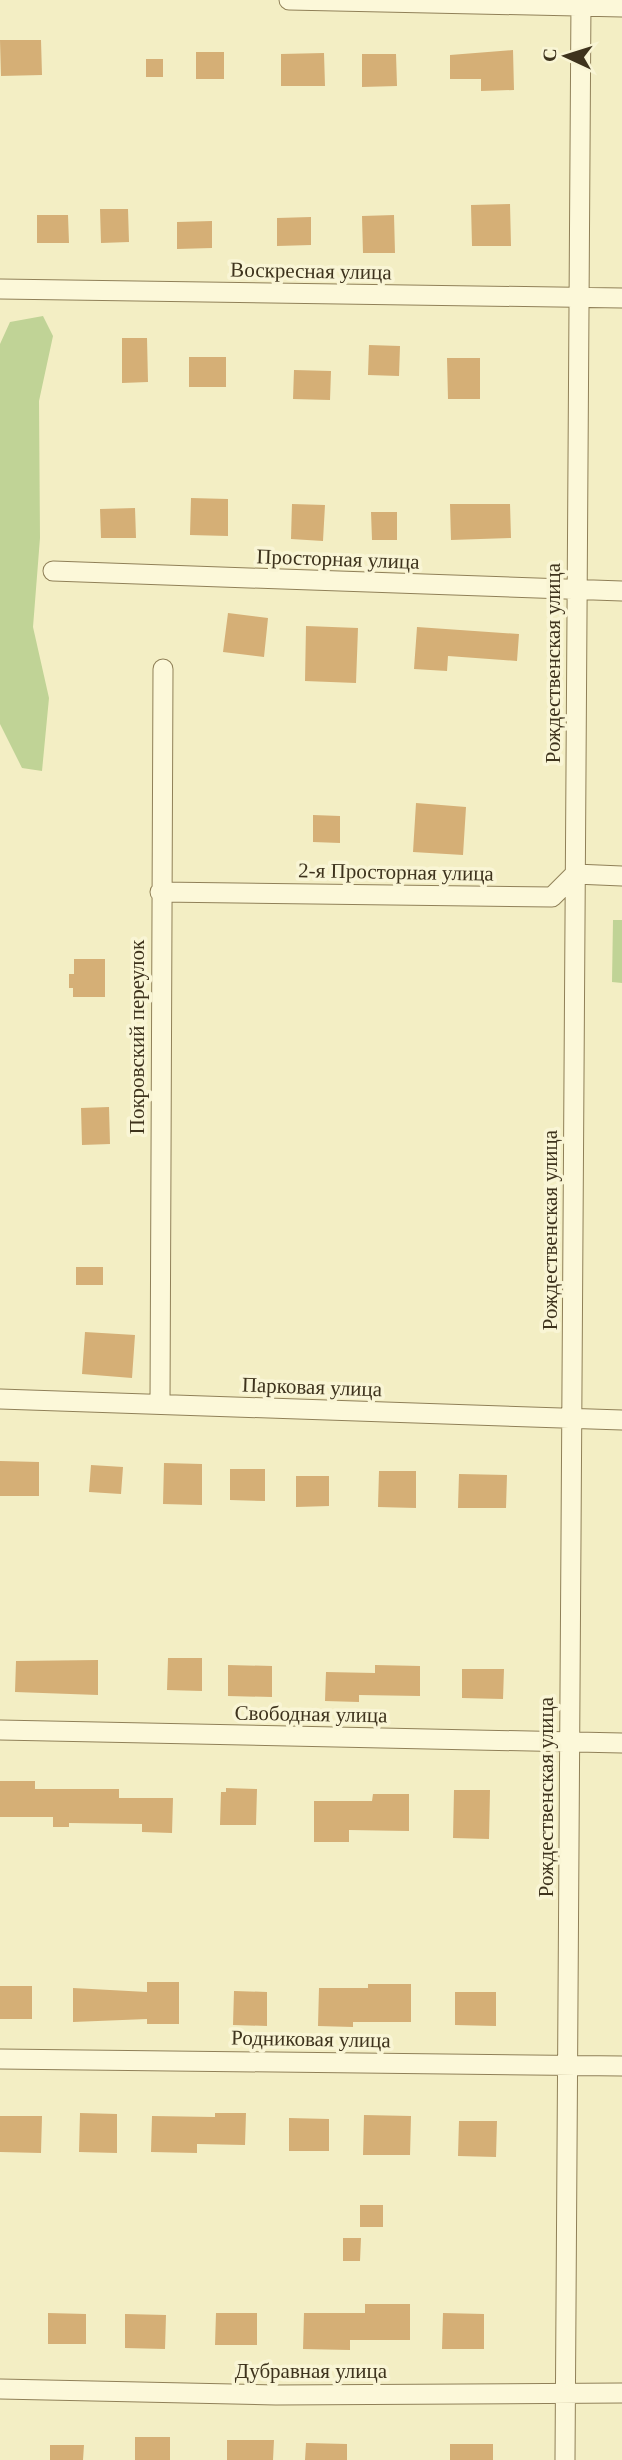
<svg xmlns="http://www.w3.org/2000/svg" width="622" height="2460" viewBox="0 0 622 2460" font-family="Georgia,serif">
  <rect width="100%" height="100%" fill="#f3eec4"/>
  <path fill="#c0d396" d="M 43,316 L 53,336 L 39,401 L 40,538 L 33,627 L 49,698 L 42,771 L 22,768 L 0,724 L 0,344 L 10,322 Z
    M 613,920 L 622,920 L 622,983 L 612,982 Z"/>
  <path fill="#d5af76" d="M 0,40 L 41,40 L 42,75 L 1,76 Z
    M 513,50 L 514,90 L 481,91 L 481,79 L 450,79 L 450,55 Z
    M 196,52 L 224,52 L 224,79 L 196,79 Z
    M 324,53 L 325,86 L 281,86 L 281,54 Z
    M 362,54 L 396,54 L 397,86 L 362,87 Z
    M 146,59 L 163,59 L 163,77 L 146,77 Z
    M 510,204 L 511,246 L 472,246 L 471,205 Z
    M 100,209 L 128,209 L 129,242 L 101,243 Z
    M 37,215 L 68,215 L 69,243 L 37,243 Z
    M 394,215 L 395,253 L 363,253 L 362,216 Z
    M 311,217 L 311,245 L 277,246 L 277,218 Z
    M 212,221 L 212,248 L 177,249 L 177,222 Z
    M 122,338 L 147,338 L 148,382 L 122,383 Z
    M 369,345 L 400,346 L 399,376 L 368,375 Z
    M 189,357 L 226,357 L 226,387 L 189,387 Z
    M 447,358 L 480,358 L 480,399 L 448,399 Z
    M 294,370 L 331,371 L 330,400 L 293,399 Z
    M 191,498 L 228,499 L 228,536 L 190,535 Z
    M 292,504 L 325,505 L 323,541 L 291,539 Z
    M 450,504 L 510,504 L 511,538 L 451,540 Z
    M 135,508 L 136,538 L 101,538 L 100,509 Z
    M 371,512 L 397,512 L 397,540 L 372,540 Z
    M 228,613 L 268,618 L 264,657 L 223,652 Z
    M 306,626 L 358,628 L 356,683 L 305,681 Z
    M 417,627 L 519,634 L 517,661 L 448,656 L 447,671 L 414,669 Z
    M 416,803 L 466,807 L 463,855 L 413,852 Z
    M 313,815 L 340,816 L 340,843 L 313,842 Z
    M 74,959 L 105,959 L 105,997 L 73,997 L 73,988 L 69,988 L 69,974 L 74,974 Z
    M 109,1107 L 110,1144 L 82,1145 L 81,1108 Z
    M 76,1267 L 103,1267 L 103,1285 L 76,1285 Z
    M 85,1332 L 135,1335 L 132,1378 L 82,1374 Z
    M 0,1461 L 39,1462 L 39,1496 L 0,1496 Z
    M 164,1463 L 202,1464 L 202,1505 L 163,1504 Z
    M 91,1465 L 123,1467 L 121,1494 L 89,1492 Z
    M 230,1469 L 265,1469 L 265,1501 L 230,1500 Z
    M 379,1471 L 416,1471 L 416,1508 L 378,1507 Z
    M 459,1474 L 507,1475 L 506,1508 L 458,1508 Z
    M 296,1476 L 329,1476 L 329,1506 L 296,1507 Z
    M 168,1658 L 202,1658 L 202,1691 L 167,1690 Z
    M 98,1660 L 98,1695 L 15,1692 L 16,1661 Z
    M 228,1665 L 272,1666 L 272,1697 L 228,1696 Z
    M 375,1665 L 420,1666 L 420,1696 L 359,1695 L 359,1702 L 325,1701 L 326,1672 L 375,1673 Z
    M 462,1669 L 504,1669 L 503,1699 L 462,1698 Z
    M 0,1781 L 35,1781 L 35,1789 L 119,1789 L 119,1798 L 173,1798 L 172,1833 L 142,1832 L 142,1824 L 69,1823 L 69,1827 L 53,1827 L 53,1817 L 0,1817 Z
    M 226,1788 L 257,1789 L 256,1825 L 220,1825 L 221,1792 L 226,1792 Z
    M 454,1790 L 490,1790 L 489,1839 L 453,1838 Z
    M 373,1794 L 409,1794 L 409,1831 L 349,1830 L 349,1842 L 314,1842 L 314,1801 L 372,1801 Z
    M 147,1982 L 179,1982 L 179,2024 L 147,2024 L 147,2019 L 73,2022 L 73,1988 L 147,1992 Z
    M 368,1984 L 411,1984 L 411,2022 L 353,2022 L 353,2027 L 318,2026 L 319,1988 L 368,1988 Z
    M 0,1986 L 32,1986 L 32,2019 L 0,2019 Z
    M 234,1991 L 267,1992 L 267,2026 L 233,2025 Z
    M 455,1992 L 496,1992 L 496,2026 L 455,2025 Z
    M 80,2113 L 117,2114 L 117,2153 L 79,2152 Z
    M 215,2113 L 246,2113 L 245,2145 L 197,2144 L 197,2153 L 151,2152 L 152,2116 L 215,2117 Z
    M 364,2115 L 411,2116 L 410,2155 L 363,2155 Z
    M 0,2116 L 42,2116 L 41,2153 L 0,2152 Z
    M 289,2118 L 329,2119 L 329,2151 L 289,2151 Z
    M 459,2121 L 497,2121 L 496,2157 L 458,2156 Z
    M 360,2205 L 383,2205 L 383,2227 L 360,2227 Z
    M 343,2238 L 361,2238 L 360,2261 L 343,2261 Z
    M 365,2304 L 410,2304 L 410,2340 L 350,2340 L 350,2350 L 303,2349 L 304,2313 L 365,2313 Z
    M 48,2313 L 86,2314 L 86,2344 L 48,2344 Z
    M 216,2313 L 257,2313 L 257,2345 L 215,2345 Z
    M 443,2313 L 484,2314 L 484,2349 L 442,2349 Z
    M 125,2314 L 166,2315 L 165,2349 L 125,2348 Z
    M 135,2437 L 170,2437 L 170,2460 L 135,2460 Z
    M 227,2440 L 274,2440 L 273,2460 L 227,2460 Z
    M 306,2443 L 347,2444 L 347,2460 L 305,2460 Z
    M 450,2444 L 493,2444 L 493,2460 L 450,2460 Z
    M 50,2445 L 84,2445 L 83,2460 L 50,2460 Z"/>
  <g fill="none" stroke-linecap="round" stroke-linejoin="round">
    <defs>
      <path id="minor" d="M 289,0 L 622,7
        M 0,289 L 622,298
        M 53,571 L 622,591
        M 160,892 L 552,897 L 575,874 L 622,876
        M 0,1399 L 622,1420
        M 160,1404 L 163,669
        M 0,1730 L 622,1743
        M 0,2059 L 622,2066
        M 0,2389 L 276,2395 L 622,2393
        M 565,2460 L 581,0"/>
    </defs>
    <use href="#minor" stroke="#908058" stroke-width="21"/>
    <use href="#minor" stroke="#fcf8d9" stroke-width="19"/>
  </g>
  <g text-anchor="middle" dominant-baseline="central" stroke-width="7" stroke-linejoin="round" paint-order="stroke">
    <g font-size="21" fill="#3e331d" stroke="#f9f5d5">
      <text transform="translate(311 271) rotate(1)">Воскресная улица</text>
      <text transform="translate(338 559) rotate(2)">Просторная улица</text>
      <text transform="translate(553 663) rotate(-90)">Рождественская улица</text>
      <text transform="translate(396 872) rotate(1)">2-я Просторная улица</text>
      <text transform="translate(137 1037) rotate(-90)">Покровский переулок</text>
      <text transform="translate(550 1230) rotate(-90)">Рождественская улица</text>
      <text transform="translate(312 1387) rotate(2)">Парковая улица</text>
      <text transform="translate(311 1714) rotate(1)">Свободная улица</text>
      <text transform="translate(546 1797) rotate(-90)">Рождественская улица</text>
      <text transform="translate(311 2039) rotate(1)">Родниковая улица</text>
      <text x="311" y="2371">Дубравная улица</text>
    </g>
  </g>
  <g transform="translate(566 56) rotate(274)" stroke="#f9f5d5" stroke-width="5" paint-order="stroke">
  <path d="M0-5L12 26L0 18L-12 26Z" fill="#3e331d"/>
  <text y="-10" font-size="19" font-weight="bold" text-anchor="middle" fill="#3e331d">С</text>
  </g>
</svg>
